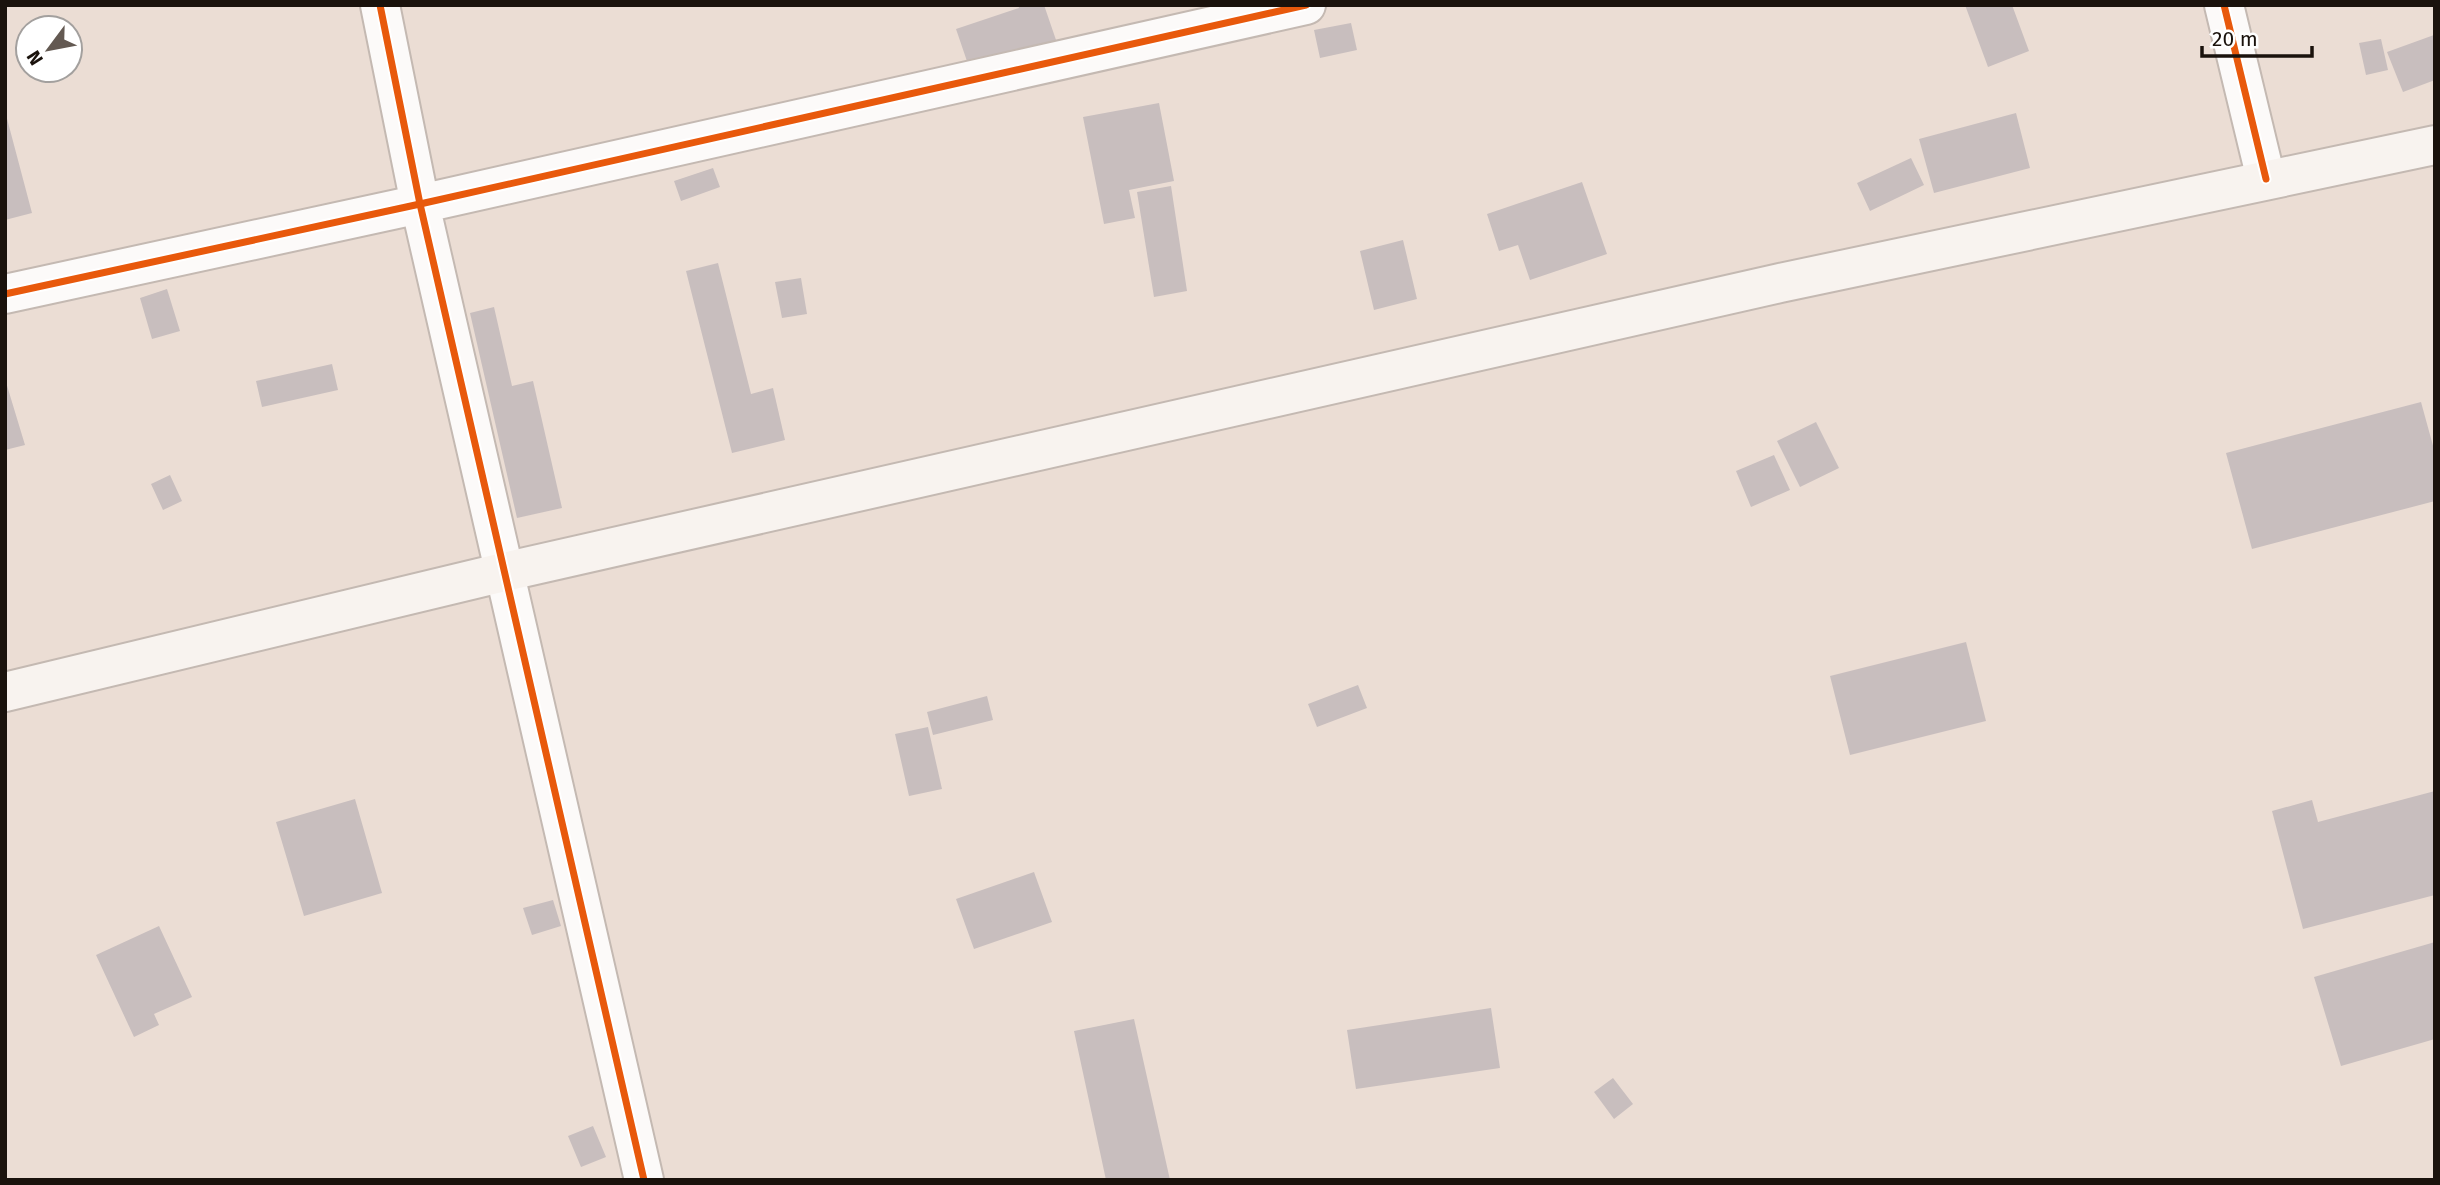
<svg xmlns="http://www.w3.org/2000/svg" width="2440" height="1185" viewBox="0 0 2440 1185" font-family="'Fira Sans',sans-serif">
  <rect width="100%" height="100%" fill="#ebddd4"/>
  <path fill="#c8bebe" d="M 1018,5 L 1044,5 L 1056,40 L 970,70 L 956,29 L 1019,8 Z
    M 1965,5 L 2012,5 L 2029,51 L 1988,67 Z
    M 1351,23 L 1357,50 L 1320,58 L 1314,30 Z
    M 2434,35 L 2435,80 L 2403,92 L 2387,52 Z
    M 2381,39 L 2388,70 L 2366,75 L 2359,43 Z
    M 1159,103 L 1174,181 L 1129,190 L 1135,218 L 1104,224 L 1083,117 Z
    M 5,111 L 32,213 L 5,220 Z
    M 2016,113 L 2030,168 L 1934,193 L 1919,139 Z
    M 1911,158 L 1924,185 L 1870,211 L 1857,183 Z
    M 713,168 L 720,187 L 681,201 L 674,181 Z
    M 1582,182 L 1607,254 L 1530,280 L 1518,245 L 1499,251 L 1487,214 Z
    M 1171,186 L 1187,291 L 1154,297 L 1137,192 Z
    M 1403,240 L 1417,299 L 1374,310 L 1360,251 Z
    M 718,263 L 751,394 L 773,388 L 785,440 L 732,453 L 686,271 Z
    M 801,278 L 807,314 L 782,318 L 775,282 Z
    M 167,289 L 180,331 L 152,339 L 140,298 Z
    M 494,307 L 512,386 L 533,381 L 562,508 L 517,518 L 470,313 Z
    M 332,364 L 338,390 L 262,407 L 256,381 Z
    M 5,379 L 25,445 L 5,450 Z
    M 2421,402 L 2435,453 L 2435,501 L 2252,549 L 2226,453 Z
    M 1816,422 L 1839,468 L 1800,487 L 1777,441 Z
    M 1774,455 L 1790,490 L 1751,507 L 1736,471 Z
    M 170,475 L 182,501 L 163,510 L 151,484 Z
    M 1966,642 L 1986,721 L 1850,755 L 1830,676 Z
    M 1358,685 L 1367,708 L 1317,727 L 1308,704 Z
    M 987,696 L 993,720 L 933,735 L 927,712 Z
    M 928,727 L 942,789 L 909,796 L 895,734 Z
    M 2435,791 L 2435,895 L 2303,929 L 2272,811 L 2312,800 L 2318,822 Z
    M 355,799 L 382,893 L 304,916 L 276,822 Z
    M 1034,872 L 1052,922 L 974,949 L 956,899 Z
    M 553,900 L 561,926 L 532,935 L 523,908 Z
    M 159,926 L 192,997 L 154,1014 L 159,1025 L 134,1037 L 96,955 Z
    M 2435,942 L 2435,1039 L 2341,1066 L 2314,977 Z
    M 1491,1008 L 1500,1068 L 1356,1089 L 1347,1030 Z
    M 1134,1019 L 1170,1180 L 1106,1180 L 1074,1031 Z
    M 1613,1078 L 1633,1104 L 1614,1119 L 1594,1092 Z
    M 593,1126 L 606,1157 L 581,1167 L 568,1136 Z"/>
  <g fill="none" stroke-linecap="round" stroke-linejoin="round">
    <defs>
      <path id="street" d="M 380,5 L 420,204 L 644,1180
        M 2224,5 L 2266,179
        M 5,294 L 420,204 L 1306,5"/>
      <path id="secondary" d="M 5,692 L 504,572 L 1780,283 L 2435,145"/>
    </defs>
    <use href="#street" stroke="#c4b9b2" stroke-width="42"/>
    <use href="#secondary" stroke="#c4b9b2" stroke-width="42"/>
    <use href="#street" stroke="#fcfaf9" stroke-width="38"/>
    <use href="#secondary" stroke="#f8f3ef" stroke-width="38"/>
    <defs>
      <path id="cycleway" d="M 380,5 L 420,204 L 644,1180
        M 2224,5 L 2266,179
        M 5,294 L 420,204 L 1306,5"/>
    </defs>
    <use href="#cycleway" stroke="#fff" stroke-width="11"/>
    <use href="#cycleway" stroke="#e8590c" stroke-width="7"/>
  </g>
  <rect width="2440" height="1185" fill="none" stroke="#1a120c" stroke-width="14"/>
  <g transform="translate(49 49) rotate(238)"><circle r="33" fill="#ffffff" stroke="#a3a09e" stroke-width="2"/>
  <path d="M0-5L12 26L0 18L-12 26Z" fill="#635952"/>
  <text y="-10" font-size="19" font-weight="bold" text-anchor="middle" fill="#1a120c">N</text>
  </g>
  <path d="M2202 46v10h110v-10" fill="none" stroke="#1a120c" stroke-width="3.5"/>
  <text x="2212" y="46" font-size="21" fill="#1a120c" stroke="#ffffff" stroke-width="5" paint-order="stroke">20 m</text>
</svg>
